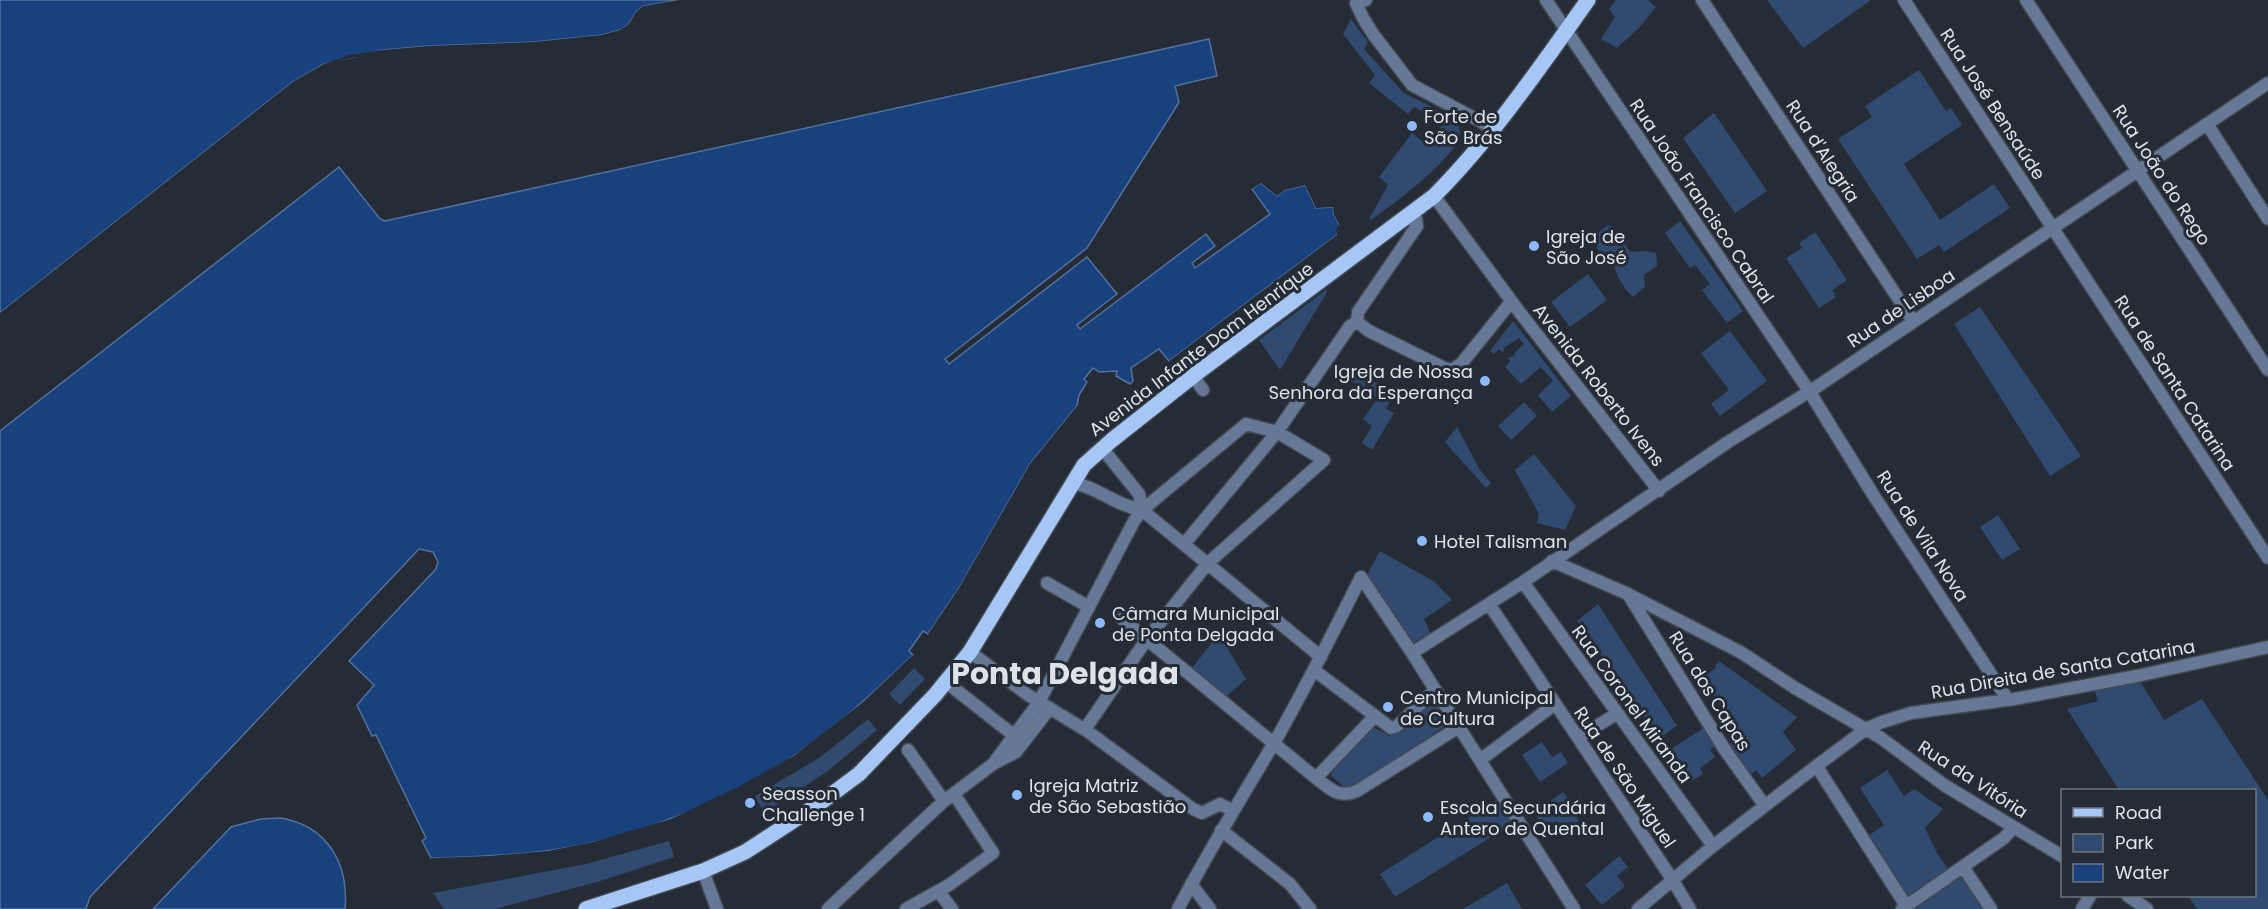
<svg xmlns="http://www.w3.org/2000/svg" width="2268" height="909" viewBox="0 0 2268 909" font-family="Poppins,sans-serif">
  <rect width="100%" height="100%" fill="#252c35"/>
  <path fill="#314a70" d="M 1616,0 L 1648,0 L 1656,7 L 1639,28 L 1617,48 L 1601,39 L 1615,17 L 1609,9 Z
    M 1767,0 L 1871,0 L 1803,48 Z
    M 1351,19 L 1368,42 L 1364,49 L 1404,93 L 1452,117 C 1457,122 1460,127 1460,133 C 1459,156 1390,207 1371,220 L 1369,219 L 1388,185 L 1379,177 L 1412,133 L 1422,141 L 1446,123 L 1414,107 L 1408,114 L 1369,83 L 1375,75 L 1343,34 Z
    M 1919,70 L 1946,111 L 1951,108 L 1962,125 L 1904,164 L 1940,220 L 1994,184 L 2010,208 L 1944,252 L 1939,245 L 1917,259 L 1838,139 L 1872,117 L 1865,106 Z
    M 1714,113 L 1767,191 L 1735,213 L 1683,138 Z
    M 1680,221 L 1743,311 L 1727,323 L 1702,290 L 1710,284 L 1695,265 L 1690,268 L 1665,233 Z
    M 1608,225 L 1615,228 L 1630,252 L 1645,251 L 1656,253 L 1657,266 L 1644,275 L 1645,287 L 1633,297 L 1626,290 L 1617,275 L 1613,261 L 1597,249 L 1597,233 Z
    M 1815,232 L 1847,280 L 1832,290 L 1836,297 L 1819,308 L 1786,258 L 1802,248 L 1799,243 Z
    M 1588,274 L 1607,300 L 1570,327 L 1551,302 Z
    M 1326,290 L 1327,292 L 1280,370 L 1259,340 Z
    M 1980,307 L 2081,456 L 2050,476 L 1954,324 Z
    M 1513,321 L 1571,396 L 1552,412 L 1538,395 L 1553,381 L 1541,367 L 1521,384 L 1505,367 L 1510,361 L 1508,358 L 1514,356 L 1516,351 L 1524,344 L 1519,338 L 1505,347 L 1503,353 L 1499,349 L 1494,354 L 1490,351 Z
    M 1730,331 L 1767,381 L 1720,416 L 1711,404 L 1729,390 L 1701,353 Z
    M 1353,370 L 1395,393 L 1386,409 L 1394,413 L 1372,450 L 1362,443 L 1372,426 L 1363,419 L 1378,398 L 1348,379 Z
    M 1524,402 L 1537,416 L 1511,440 L 1498,426 Z
    M 1457,427 L 1480,470 L 1491,483 L 1486,488 L 1445,442 Z
    M 1534,454 L 1576,506 L 1565,530 L 1537,523 L 1539,514 L 1515,470 Z
    M 1998,515 L 2020,549 L 2002,560 L 1980,527 Z
    M 1380,551 L 1435,582 L 1452,600 L 1424,619 L 1432,637 L 1413,649 L 1367,575 Z
    M 1598,604 L 1677,726 L 1659,738 L 1577,621 Z
    M 1219,634 L 1246,679 L 1225,698 L 1191,669 Z
    M 1719,661 L 1797,717 L 1783,732 L 1796,750 L 1762,778 L 1756,770 L 1748,776 L 1727,746 L 1739,737 L 1703,677 L 1716,668 L 1715,666 Z
    M 914,668 L 925,679 L 900,705 L 889,694 Z
    M 2140,681 L 2164,720 L 2202,699 L 2268,800 L 2268,909 L 2197,909 L 2188,896 L 2254,896 L 2254,790 L 2119,790 L 2067,709 L 2098,701 L 2094,688 Z
    M 1434,699 L 1448,724 L 1349,791 L 1331,776 L 1333,765 L 1373,727 L 1390,736 Z
    M 868,719 L 877,730 L 828,771 L 764,813 L 755,796 L 819,758 Z
    M 1705,727 L 1717,745 L 1710,750 L 1715,757 L 1700,768 L 1703,774 L 1692,781 L 1668,751 Z
    M 1542,742 L 1552,757 L 1561,752 L 1568,763 L 1540,782 L 1522,755 Z
    M 1887,770 L 1904,796 L 1914,789 L 1943,809 L 1925,828 L 1937,853 L 1948,869 L 1906,897 L 1868,836 L 1884,825 L 1860,788 Z
    M 1563,792 L 1571,802 L 1579,796 L 1585,804 L 1574,812 L 1579,820 L 1562,833 L 1556,824 L 1547,831 L 1534,813 Z
    M 1501,797 L 1517,821 L 1395,897 L 1380,874 Z
    M 669,841 L 674,857 L 597,882 L 495,909 L 444,909 L 433,893 L 586,864 Z
    M 1619,856 L 1628,867 L 1617,876 L 1625,886 L 1602,905 L 1585,885 Z
    M 1962,872 L 1986,909 L 1906,909 Z
    M 1507,883 L 1522,909 L 1463,909 Z"/>
  <path fill="#18417e" stroke="#53719e" stroke-width="1.5" d="M 0,0 L 680,0 L 643,6 L 636,12 L 629,24 L 620,30 L 602,35 L 534,42 L 428,46 L 384,50 L 324,64 L 294,81 L 0,313 Z
    M 1209,39 L 1217,76 L 1175,86 L 1179,102 L 1173,112 L 1087,248 L 945,359 L 949,364 L 1087,257 L 1117,294 L 1077,325 L 1080,329 L 1206,234 L 1215,246 L 1192,263 L 1195,268 L 1270,214 L 1252,189 L 1261,183 L 1277,196 L 1285,190 L 1305,185 L 1316,208 L 1333,207 L 1334,215 L 1339,224 L 1337,235 L 1169,361 L 1159,349 L 1131,368 L 1133,381 L 1130,384 L 1116,376 L 1117,371 L 1099,372 L 1093,368 L 1084,379 L 1087,382 L 1079,395 L 1077,406 L 1030,464 L 959,588 L 928,634 L 923,631 L 909,651 L 913,655 C 876,690 838,726 795,755 C 721,804 633,839 545,851 C 507,856 470,857 431,858 L 422,841 L 426,838 L 376,735 L 372,736 L 357,705 L 374,685 L 349,661 L 436,569 L 438,562 L 433,552 L 419,549 L 90,897 L 86,909 L 0,909 L 0,431 L 339,167 L 380,219 L 385,221 Z
    M 281,818 C 327,826 349,863 345,909 L 153,909 L 231,827 L 261,819 Z"/>
  <path fill="#252c35" d="M 680,0 L 683,0 L 680,3 L 645,8 L 631,26 L 621,33 L 603,38 L 534,45 L 428,49 L 385,53 L 351,58 L 325,66 L 296,83 L 0,316 L 0,313 L 294,81 L 324,64 L 350,55 L 384,50 L 428,46 L 534,42 L 602,35 L 620,30 L 629,24 L 636,12 L 643,6 Z
    M 1262,180 L 1277,192 L 1284,187 L 1306,183 L 1317,205 L 1336,206 L 1337,214 L 1342,224 L 1339,231 L 1340,237 L 1171,364 L 1169,361 L 1337,235 L 1336,230 L 1339,224 L 1334,215 L 1333,207 L 1316,208 L 1305,185 L 1285,190 L 1277,196 L 1261,183 L 1252,189 L 1251,188 Z
    M 1077,406 L 1078,409 L 1032,466 L 962,589 L 930,636 L 928,634 L 959,588 L 1030,464 Z
    M 913,655 L 915,657 L 864,705 L 797,757 L 739,790 L 673,822 L 594,845 L 548,854 L 490,859 L 433,861 L 431,858 L 490,856 L 548,851 L 593,842 L 671,819 L 738,787 L 795,755 L 862,703 Z"/>
  <g fill="none" stroke-linecap="round" stroke-linejoin="round">
    <defs>
      <path id="minor" d="M 1366,0 L 1356,3 L 1363,18 L 1373,34 L 1412,85 L 1493,128
        M 1546,0 L 1809,391 L 1874,496 L 2008,700
        M 1702,0 L 1913,321
        M 1904,0 L 2268,558
        M 2026,0 L 2268,370
        M 2207,124 L 2268,219
        M 1434,196 L 1521,314 L 1659,491
        M 1357,322 L 1369,331 L 1444,368 L 1452,370 L 1461,364 L 1511,302
        M 1357,322 L 1358,312 L 1417,226 L 1416,219 L 1406,219
        M 1193,376 L 1203,390
        M 1102,448 L 1139,494 L 1142,510
        M 1073,483 C 1098,487 1114,505 1142,510 L 1321,657
        M 1185,543 L 1277,432 L 1350,326 L 1357,322
        M 1552,561 L 1628,594 L 1742,653 L 1795,688 L 1881,738 L 1944,785 L 2062,856
        M 1523,582 L 1713,846
        M 1047,583 L 1089,607
        M 1628,594 L 1725,750 L 1765,806
        M 1489,604 L 1672,879 L 1690,909
        M 1122,619 L 1316,778 C 1330,789 1339,799 1357,791 L 1459,727
        M 970,652 L 1028,695 L 1087,731 L 1193,809 L 1202,813 L 1220,804 L 1232,810
        M 1412,653 L 1523,582 L 1728,442 L 1815,388 L 2268,83
        M 1314,670 L 1391,728 L 1397,726 L 1435,690
        M 946,682 L 1021,741
        M 1578,738 L 1616,714
        M 908,750 L 944,801
        M 1480,760 L 1555,704
        M 993,764 L 1039,702 L 1134,521 L 1142,510 L 1246,424 L 1277,432 L 1324,460 L 1208,563 L 1147,639 L 1085,729
        M 1815,767 L 1819,770 L 1903,901
        M 1316,778 L 1375,716
        M 1221,830 L 1290,884 L 1310,909
        M 1963,867 L 1991,909
        M 703,871 L 717,909
        M 1191,884 L 1210,909
        M 938,891 L 952,909
        M 2128,896 L 2147,909
        M 828,909 L 944,801 L 993,764 L 1016,752 L 1050,708
        M 906,909 L 949,885 L 993,853 L 954,794
        M 1178,909 C 1208,852 1241,798 1274,743 C 1305,689 1333,633 1361,577 L 1412,653 L 1574,909
        M 1638,909 L 1713,846 L 1815,767 L 1866,729 L 1882,722 L 1911,713 L 2014,699 L 2137,676 L 2268,647
        M 1902,909 L 2004,838 L 2013,828
        M 2082,909 L 2090,896"/>
      <path id="major" d="M 586,909 L 703,871 L 745,852 L 816,806 L 859,774 L 935,695 L 970,652 L 1084,465 L 1112,440 L 1193,376 L 1434,196 C 1491,139 1541,66 1588,0"/>
    </defs>
    <use href="#minor" stroke="#434952" stroke-width="15"/>
    <use href="#major" stroke="#434952" stroke-width="18"/>
    <use href="#minor" stroke="#657896" stroke-width="12"/>
    <use href="#major" stroke="#a6c6f6" stroke-width="15"/>
  </g>
  <g fill="#8db9fc" stroke="#252c35" stroke-width="2">
    <circle cx="1412" cy="126" r="6"/>
    <circle cx="1534" cy="246" r="6"/>
    <circle cx="1485" cy="381" r="6"/>
    <circle cx="1422" cy="541" r="6"/>
    <circle cx="1100" cy="623" r="6"/>
    <circle cx="1388" cy="707" r="6"/>
    <circle cx="1017" cy="795" r="6"/>
    <circle cx="750" cy="803" r="6"/>
    <circle cx="1428" cy="817" r="6"/>
  </g>
  <g text-anchor="middle" dominant-baseline="central" stroke-width="6" stroke-linejoin="round" paint-order="stroke">
    <g font-size="18" fill="#dee2e9" stroke="#252c35">
      <text transform="translate(1993 104) rotate(57)">Rua José Bensaúde</text>
      <text transform="translate(1823 151) rotate(57)">Rua d'Alegria</text>
      <text transform="translate(2162 175) rotate(57)">Rua João do Rego</text>
      <text transform="translate(1702 201) rotate(56)">Rua João Francisco Cabral</text>
      <text transform="translate(1901 308) rotate(-34)">Rua de Lisboa</text>
      <text transform="translate(1201 349) rotate(-37)">Avenida Infante Dom Henrique</text>
      <text transform="translate(2175 383) rotate(57)">Rua de Santa Catarina</text>
      <text transform="translate(1599 385) rotate(52)">Avenida Roberto Ivens</text>
      <text transform="translate(1923 536) rotate(57)">Rua de Vila Nova</text>
      <text transform="translate(2063 669) rotate(-10)">Rua Direita de Santa Catarina</text>
      <text transform="translate(1710 691) rotate(58)">Rua dos Capas</text>
      <text transform="translate(1632 704) rotate(54)">Rua Coronel Miranda</text>
      <text transform="translate(1625 777) rotate(56)">Rua de São Miguel</text>
      <text transform="translate(1973 779) rotate(33)">Rua da Vitória</text>
    </g>
    <g font-size="18" fill="#dee2e9" stroke="#252c35" text-anchor="start">
      <text x="1424" y="116">Forte de<tspan x="1424" dy="21">São Brás</tspan></text>
      <text x="1546" y="236">Igreja de<tspan x="1546" dy="21">São José</tspan></text>
      <text x="1473" y="371" text-anchor="end">Igreja de Nossa<tspan x="1473" dy="21">Senhora da Esperança</tspan></text>
      <text x="1434" y="541">Hotel Talisman</text>
      <text x="1112" y="613">Câmara Municipal<tspan x="1112" dy="21">de Ponta Delgada</tspan></text>
      <text x="1400" y="697">Centro Municipal<tspan x="1400" dy="21">de Cultura</tspan></text>
      <text x="1029" y="785">Igreja Matriz<tspan x="1029" dy="21">de São Sebastião</tspan></text>
      <text x="762" y="793">Seasson<tspan x="762" dy="21">Challenge 1</tspan></text>
      <text x="1440" y="807">Escola Secundária<tspan x="1440" dy="21">Antero de Quental</tspan></text>
    </g>
    <g font-size="30" font-weight="bold" fill="#dee2e9" stroke="#252c35">
      <text x="1065" y="673">Ponta Delgada</text>
    </g>
  </g>
  <rect x="2061" y="789" width="195" height="108" fill="#252c35" stroke="#6f757d" stroke-width="1.5"/>
  <rect x="2073" y="808" width="30" height="9" fill="#a6c6f6" stroke="#6f757d" stroke-width="1.5"/>
  <text x="2115" y="819" font-size="18" fill="#dee2e9">Road</text>
  <rect x="2073" y="834" width="30" height="18" fill="#314a70" stroke="#6f757d" stroke-width="1.5"/>
  <text x="2115" y="849" font-size="18" fill="#dee2e9">Park</text>
  <rect x="2073" y="864" width="30" height="18" fill="#18417e" stroke="#6f757d" stroke-width="1.5"/>
  <text x="2115" y="879" font-size="18" fill="#dee2e9">Water</text>
</svg>
